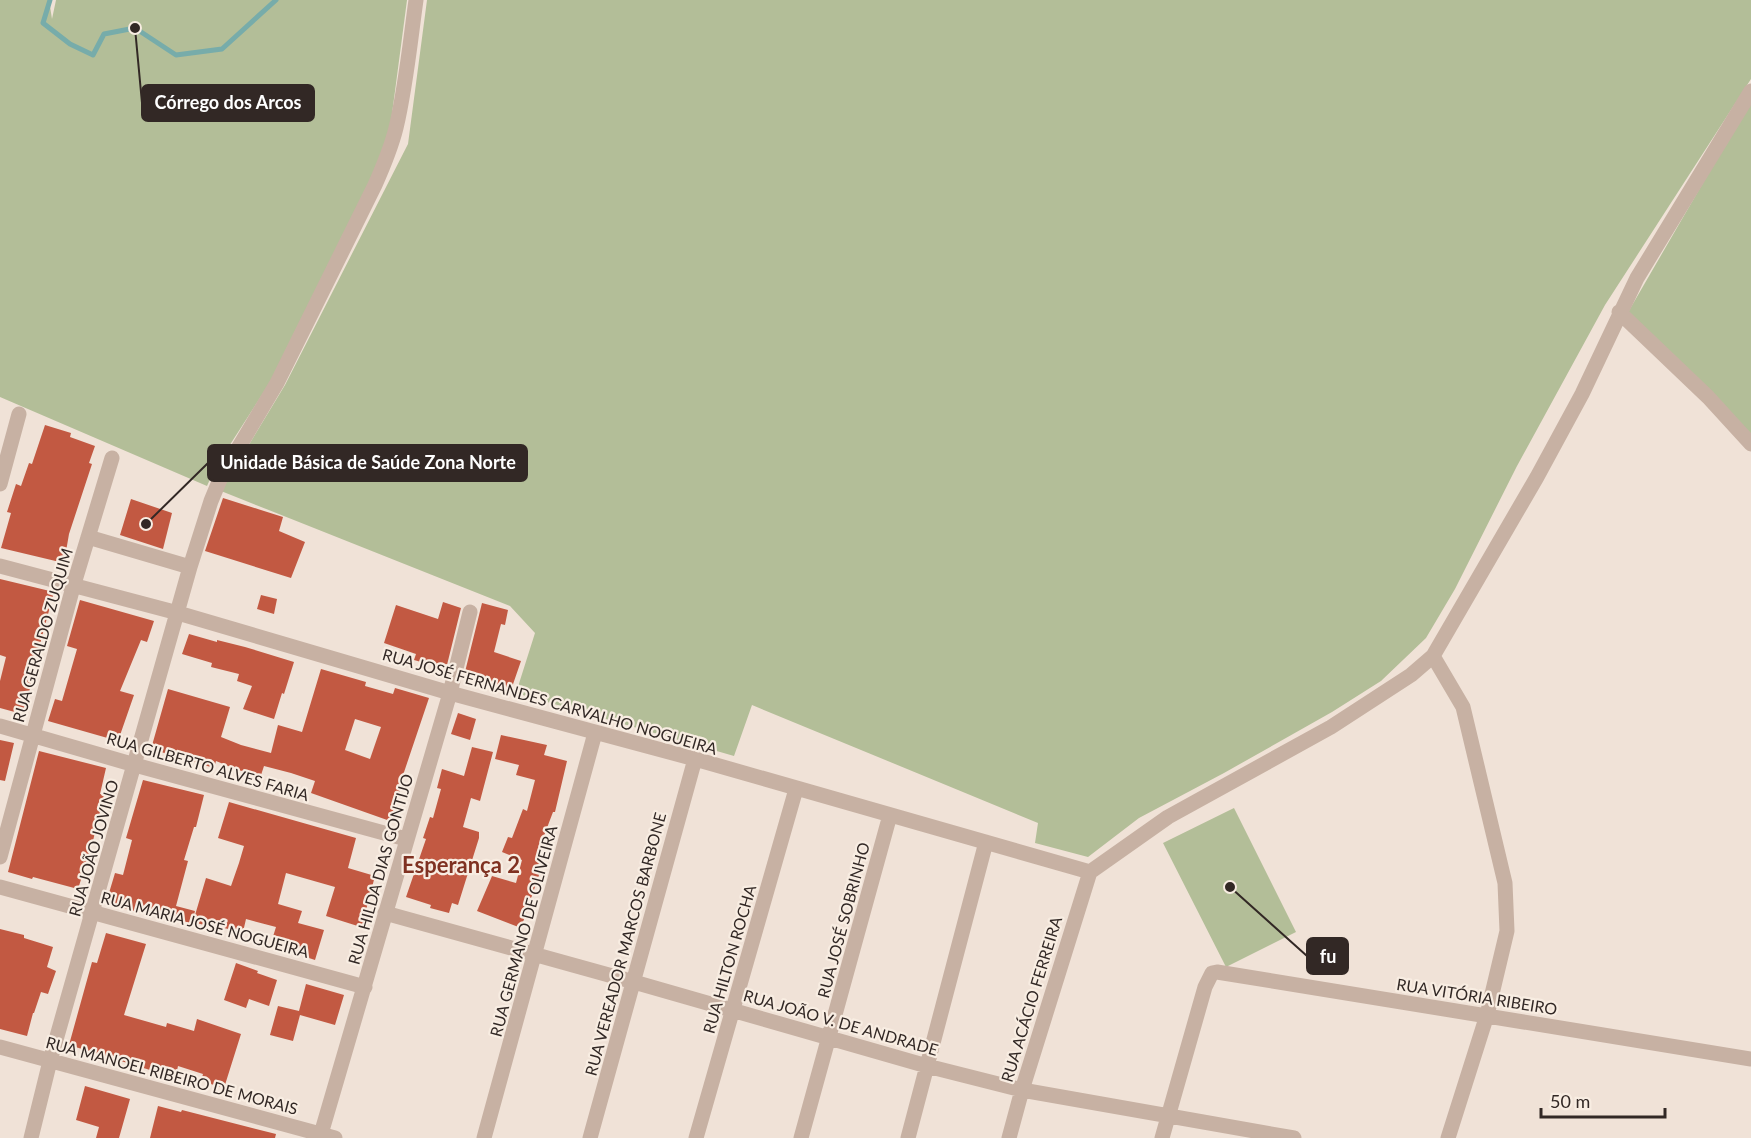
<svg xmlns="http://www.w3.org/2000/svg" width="1751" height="1138" viewBox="0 0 1751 1138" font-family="Lato,sans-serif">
  <rect width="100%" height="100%" fill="#f0e2d7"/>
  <path fill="#b3be98" d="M 0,0 L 49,0 L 52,19 L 56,0 L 407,0 L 390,129 L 381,158 L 269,384 L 215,468 L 207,486 L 0,397 Z
    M 427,0 L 1751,0 L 1751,79 L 1605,305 L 1517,466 L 1455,589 L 1426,638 L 1381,681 L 1332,712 L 1224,773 L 1139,818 L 1088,857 L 1035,843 L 1038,823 L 752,705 L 734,756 L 516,693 L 535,633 L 510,606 L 221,491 L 285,385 L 408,144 Z
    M 1751,100 L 1751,436 L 1627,314 Z
    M 1234,808 L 1296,932 L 1226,967 L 1163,843 Z"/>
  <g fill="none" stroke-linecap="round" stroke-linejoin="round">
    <path stroke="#77acaa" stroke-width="5" d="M 50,0 L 43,23 L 70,44 L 93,55 L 104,34 L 135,28 L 176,55 L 222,49 L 276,0"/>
  </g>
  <path fill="#c25942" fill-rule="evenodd" d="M 45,425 L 71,433 L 70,437 L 95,446 L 89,463 L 92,464 L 69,534 L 64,563 L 1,548 L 11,513 L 7,512 L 16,484 L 21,486 L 29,463 L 32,464 Z
    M 223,498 L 283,517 L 279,531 L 305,542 L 291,578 L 205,551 Z
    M 131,499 L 172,513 L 163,549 L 120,535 Z
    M 0,579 L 54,592 L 40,644 L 32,689 L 30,689 L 22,714 L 0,708 L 0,681 L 6,657 L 0,655 Z
    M 261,595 L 277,599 L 274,614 L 257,609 Z
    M 80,600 L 154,621 L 147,642 L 141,640 L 120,691 L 134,695 L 118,741 L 48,721 L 55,699 L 62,701 L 77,649 L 67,646 Z
    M 443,602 L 461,608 L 446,669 L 414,660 L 416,654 L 384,643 L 396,605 L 438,619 Z
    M 482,603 L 508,610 L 505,625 L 501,624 L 494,652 L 521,661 L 511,690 L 464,676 Z
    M 189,634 L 217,642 L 217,640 L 245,647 L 294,662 L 284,694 L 282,693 L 274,719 L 243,709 L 252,686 L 237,681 L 239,674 L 211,667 L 212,663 L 182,654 Z
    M 321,669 L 366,682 L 365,686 L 393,694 L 395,688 L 429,698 L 398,790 L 400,791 L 390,821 L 311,793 L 315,781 L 291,773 L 264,766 L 261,775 L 238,770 L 216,761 L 214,768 L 151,749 L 168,689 L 230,707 L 221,737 L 241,745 L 271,753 L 278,725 L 302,732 ZM 355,719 L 381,727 L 370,759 L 345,750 Z
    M 458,713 L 476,719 L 470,740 L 451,734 Z
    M 501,735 L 547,745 L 544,755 L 567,761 L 555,812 L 553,812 L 539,849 L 545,851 L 537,871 L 540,872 L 521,928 L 477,911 L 492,876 L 516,883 L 522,860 L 502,852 L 508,837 L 512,838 L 523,809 L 527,811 L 535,780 L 516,775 L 519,765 L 495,759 Z
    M 0,740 L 14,743 L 5,781 L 0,780 Z
    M 472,747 L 493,752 L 480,801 L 471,798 L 463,827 L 479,832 L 479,838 L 458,905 L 452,903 L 449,913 L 430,908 L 431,905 L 406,897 L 426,839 L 423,838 L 430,817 L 433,818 L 441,789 L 437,788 L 442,769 L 464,776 Z
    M 39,751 L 106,768 L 100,794 L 104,795 L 92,845 L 78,889 L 33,877 L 32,879 L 8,872 Z
    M 143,780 L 204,795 L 196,827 L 194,827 L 184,860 L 188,861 L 176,906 L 195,911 L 192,923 L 144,914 L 106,903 L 115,873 L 123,875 L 132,840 L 126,838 Z
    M 229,802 L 356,838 L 348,868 L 375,876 L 366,910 L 370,911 L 364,928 L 326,916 L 335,887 L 286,873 L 278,904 L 302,911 L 298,923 L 324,930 L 315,960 L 294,953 L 295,950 L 271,943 L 276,927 L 246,919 L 243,932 L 219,927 L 219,929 L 193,922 L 206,878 L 231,886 L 239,863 L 244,846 L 218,838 Z
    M 0,929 L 24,935 L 24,938 L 53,947 L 47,967 L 56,971 L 48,994 L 41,992 L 34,1013 L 33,1013 L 27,1036 L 0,1029 Z
    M 106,933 L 146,944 L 124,1015 L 166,1027 L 167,1023 L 194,1031 L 197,1019 L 241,1034 L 224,1088 L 201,1081 L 203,1074 L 178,1066 L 176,1075 L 151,1068 L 150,1070 L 69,1045 L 92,962 L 97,963 Z
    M 236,963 L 258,971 L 257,973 L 277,980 L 269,1006 L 249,999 L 246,1008 L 224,1000 Z
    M 306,984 L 344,995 L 335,1025 L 300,1015 L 293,1041 L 270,1035 L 278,1006 L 299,1011 Z
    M 85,1086 L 130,1099 L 119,1138 L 96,1138 L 99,1127 L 76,1120 Z
    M 158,1106 L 181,1112 L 182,1110 L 276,1134 L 275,1138 L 150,1138 Z"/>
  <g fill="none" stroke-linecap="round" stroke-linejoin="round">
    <path stroke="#c7b1a3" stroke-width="15" d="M 1619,312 L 1708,397 L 1751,444
      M 0,484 L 19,414
      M 88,537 L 190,567
      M 0,566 L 178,613 L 450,693 L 695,759 L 1090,872
      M 1433,656 L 1463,707 L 1505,883 L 1507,931 L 1487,1015 L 1448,1138
      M 0,726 L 135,765 L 406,839
      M 0,857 L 73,587 L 112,458
      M 1090,872 L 1168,817 L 1331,727 L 1411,675 L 1433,656 L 1537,477 L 1582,394 L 1637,278 L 1751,91
      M 0,887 L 365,987
      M 385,913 L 634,982 L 927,1066 L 1022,1090 L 1294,1138
      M 0,1047 L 335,1138
      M 321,1134 L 450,693 L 470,612
      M 31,1138 L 50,1061 L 190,567 L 211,501 L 221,477 L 277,383 L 375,185 C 383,167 391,148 396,128 C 406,86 410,43 416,0
      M 484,1138 L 595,733
      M 590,1138 L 695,759
      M 696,1138 L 796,789
      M 801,1138 L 890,815
      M 908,1138 L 986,842
      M 1009,1138 L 1022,1090 L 1090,872
      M 1162,1138 L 1205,987 L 1212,973 L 1217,972 L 1751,1059"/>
  </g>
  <g text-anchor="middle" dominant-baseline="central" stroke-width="4.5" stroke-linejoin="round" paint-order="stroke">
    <g font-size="16" fill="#322825" stroke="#f8ede2">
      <text transform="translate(42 635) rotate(-74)">RUA GERALDO ZUQUIM</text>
      <text transform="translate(550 701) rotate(16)">RUA JOSÉ FERNANDES CARVALHO NOGUEIRA</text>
      <text transform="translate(208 766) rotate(16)">RUA GILBERTO ALVES FARIA</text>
      <text transform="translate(93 848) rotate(-74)">RUA JOÃO JOVINO</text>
      <text transform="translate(380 869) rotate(-74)">RUA HILDA DIAS GONTIJO</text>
      <text transform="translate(843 920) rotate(-75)">RUA JOSÉ SOBRINHO</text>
      <text transform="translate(205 924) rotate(15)">RUA MARIA JOSÉ NOGUEIRA</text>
      <text transform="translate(523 931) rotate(-75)">RUA GERMANO DE OLIVEIRA</text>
      <text transform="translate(625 944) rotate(-75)">RUA VEREADOR MARCOS BARBONE</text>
      <text transform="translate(729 959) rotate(-74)">RUA HILTON ROCHA</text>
      <text transform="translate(1477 996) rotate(9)">RUA VITÓRIA RIBEIRO</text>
      <text transform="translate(1031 999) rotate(-73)">RUA ACÁCIO FERREIRA</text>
      <text transform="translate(841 1022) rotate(16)">RUA JOÃO V. DE ANDRADE</text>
      <text transform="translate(172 1075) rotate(15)">RUA MANOEL RIBEIRO DE MORAIS</text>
    </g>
    <g font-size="22" font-weight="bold" fill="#7f3121" stroke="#f8ede2">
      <text x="461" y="864">Esperança 2</text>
    </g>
  </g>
  <path fill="none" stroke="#322825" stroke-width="2" d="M135 28L142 103M146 524L208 463M1230 887L1307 956"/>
  <g fill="#322825" stroke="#f8ede2" stroke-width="2">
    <circle cx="135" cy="28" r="6"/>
    <circle cx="146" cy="524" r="6"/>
    <circle cx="1230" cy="887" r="6"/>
  </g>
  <g fill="#322825" stroke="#322825" stroke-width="2">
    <rect x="142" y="85" width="172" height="36" rx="6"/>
    <rect x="208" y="445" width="319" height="36" rx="6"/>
    <rect x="1307" y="938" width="41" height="36" rx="6"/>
  </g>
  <g font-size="18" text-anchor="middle" font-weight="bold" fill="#fff">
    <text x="228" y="109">Córrego dos Arcos</text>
    <text x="368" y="469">Unidade Básica de Saúde Zona Norte</text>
    <text x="1328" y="963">fu</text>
  </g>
  <path d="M1541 1108v9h124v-9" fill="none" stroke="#322825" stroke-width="3"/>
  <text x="1550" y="1108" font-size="18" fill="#322825" stroke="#f8ede2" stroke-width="4.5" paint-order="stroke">50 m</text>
</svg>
